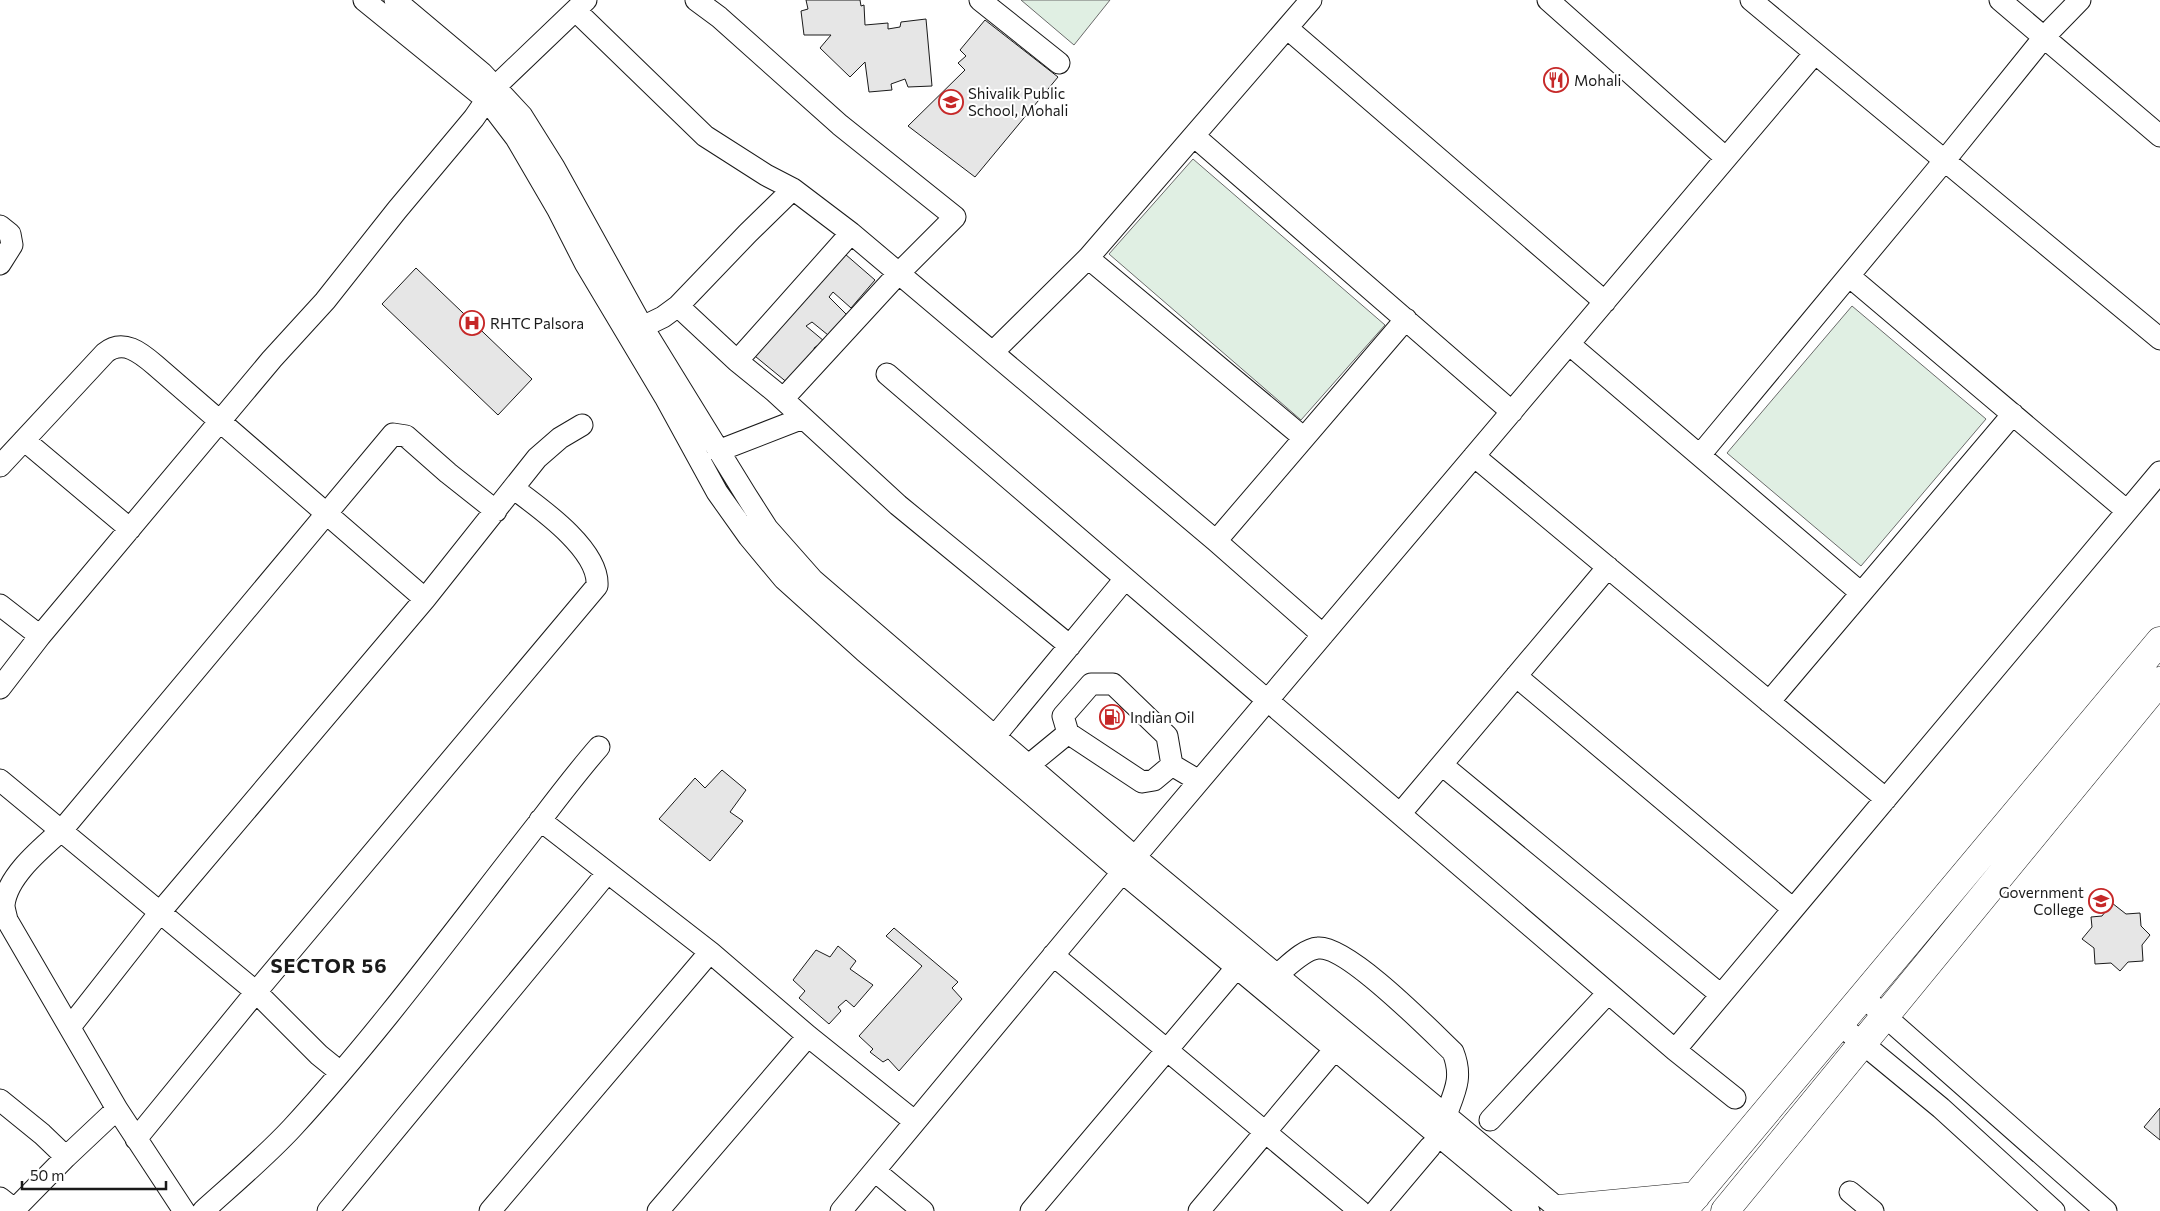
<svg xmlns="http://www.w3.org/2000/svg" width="2160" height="1211" viewBox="0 0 2160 1211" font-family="Commissioner,sans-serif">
  <rect width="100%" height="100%" fill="#fff"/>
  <path fill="#e0efe3" stroke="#6a6a6a" d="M 1021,0 L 1110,0 L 1074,45 Z
    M 1193,159 L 1385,325 L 1301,420 L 1109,254 Z
    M 1852,306 L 1986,419 L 1861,566 L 1727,453 Z"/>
  <path fill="#e6e6e6" stroke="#1a1a1a" d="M 806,0 L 860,0 L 861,6 L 864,5 L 865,25 L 888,23 L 888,29 L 900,27 L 901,22 L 926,19 L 932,86 L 908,87 L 905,79 L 891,84 L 892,90 L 869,92 L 865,62 L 850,77 L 820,48 L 831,35 L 804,35 L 801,11 L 808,9 Z
    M 985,20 L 1058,77 L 975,177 L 908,126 L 965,70 L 958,63 L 966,56 L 960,50 Z
    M 845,254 L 875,280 L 851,308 L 833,292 L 829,297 L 847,315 L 828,335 L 812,322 L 806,326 L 824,341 L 814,348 L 816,354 L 789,384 L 750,352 Z
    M 416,268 L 532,379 L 498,415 L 382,304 Z
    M 722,770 L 746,790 L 730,812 L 743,821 L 710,861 L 659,819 L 695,778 L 705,788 Z
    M 2112,903 L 2126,914 L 2140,913 L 2141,926 L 2150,935 L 2142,945 L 2143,961 L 2128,962 L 2120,971 L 2111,963 L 2095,964 L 2094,948 L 2082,939 L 2092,927 L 2091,917 L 2102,916 Z
    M 894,928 L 958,982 L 952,988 L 962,999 L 899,1071 L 888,1059 L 883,1062 L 870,1052 L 873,1049 L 859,1036 L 922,966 L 886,936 Z
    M 838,946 L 856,961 L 850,969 L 873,985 L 854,1007 L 846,1000 L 838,1007 L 841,1011 L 829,1024 L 799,998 L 805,991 L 793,980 L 816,950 L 830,957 Z
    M 2160,1108 L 2160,1140 L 2144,1127 Z"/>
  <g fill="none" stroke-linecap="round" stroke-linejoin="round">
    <defs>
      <path id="minor" d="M 364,0 L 487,100 L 516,138 L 558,210 L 585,263 L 665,397 L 717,492 L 749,537 L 784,579 L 864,651 L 1122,872 L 1529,1211
        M 395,0 L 482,73 L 522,116 L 554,167 L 642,326 L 746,495 L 767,528 L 813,580 L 1135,857 L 1561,1211
        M 696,0 L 719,17 L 840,125 L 955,217 L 898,274 L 783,399
        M 980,0 L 1059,63
        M 1548,0 L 1726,158
        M 1751,0 L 2160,339
        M 2000,0 L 2160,136
        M 576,11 L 705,136 L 766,175 L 793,189 L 851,233 L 1216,541 L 1323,635
        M 1287,28 L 1605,302
        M 1194,136 L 1512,412
        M 0,226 L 10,234 L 12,245 L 0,264
        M 1088,258 L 1304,438
        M 1849,276 L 2127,511
        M 678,306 L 737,361 L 774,391 L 898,505 L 1070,646
        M 630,333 L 663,317 L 678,306 L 748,233 L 793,189
        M 1569,344 L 1861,593
        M 993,352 L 1088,258 L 1311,0
        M 737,361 L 851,233
        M 887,374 L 1675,1050 L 1735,1098
        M 24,440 L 130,529
        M 718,451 L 803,418
        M 1700,455 L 1945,160 L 2045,36 L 2080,0
        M 1474,456 L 1886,799
        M 0,466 L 105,353 C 123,338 141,353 155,365 L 425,599
        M 1216,541 L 1406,319
        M 0,605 L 40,636
        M 1516,676 L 1793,909
        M 0,688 L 40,636 L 272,359 L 325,301 L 397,210 L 474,118 L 496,86 L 586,0
        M 1769,702 L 2013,414
        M 1068,733 L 1142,782 L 1154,780 L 1172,765
        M 995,736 L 1125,579
        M 1029,765 L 1068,733 L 1063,716 L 1091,684 L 1113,684 L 1167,736 L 1172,765 L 1199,781
        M 1442,765 L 1721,995
        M 0,780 L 256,992 L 319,1055 L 340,1072
        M 1400,814 L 1608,567
        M 540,820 L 710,952 L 808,1036 L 914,1121
        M 1053,955 L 1360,1211
        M 1277,975 C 1288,966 1304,949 1318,948 C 1347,945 1430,1030 1453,1052 C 1463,1077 1455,1091 1446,1115
        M 1862,996 L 2106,1211
        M 1839,1024 L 1941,1108 L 2054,1211
        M 70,1027 L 161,911 L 425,599 L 537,458 L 560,438 L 582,425
        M 1675,1050 L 2160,472
        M 0,1100 L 42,1134 L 66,1157
        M 1490,1120 L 1608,993
        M 136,1139 L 256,992 L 597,586 C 600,550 540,508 513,488
        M 875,1171 L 923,1211
        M 1850,1192 L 1873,1211
        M 0,1198 L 14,1209
        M 13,1211 L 66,1157 L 117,1109
        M 184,1211 L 117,1109 L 7,920 C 6,915 4,909 4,905 C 7,876 42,848 62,830 L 393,434 L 406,436 L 448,473 L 496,511
        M 203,1211 C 233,1184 264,1158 292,1128 C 381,1031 459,924 540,821 C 559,796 578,771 599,747
        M 328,1211 L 607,873
        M 490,1211 L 710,952
        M 658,1211 L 808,1036
        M 841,1211 L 1135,857 L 1815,53
        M 1031,1211 L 1237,967
        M 1199,1211 L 1335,1049
        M 1376,1211 L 1430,1147"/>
      <path id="highway" d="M 1559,1209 L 1696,1196
        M 1683,1211 L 2160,641
        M 1725,1211 L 2160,681"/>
    </defs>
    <use href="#minor" stroke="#1a1a1a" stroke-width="23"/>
    <use href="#highway" stroke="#1a1a1a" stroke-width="29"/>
    <use href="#minor" stroke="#fff" stroke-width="21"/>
    <use href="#highway" stroke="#fff" stroke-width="28"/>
  </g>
  <defs>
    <symbol id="restaurant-ring" viewBox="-11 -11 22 22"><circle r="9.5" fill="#fff" stroke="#c62828" stroke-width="1.5"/><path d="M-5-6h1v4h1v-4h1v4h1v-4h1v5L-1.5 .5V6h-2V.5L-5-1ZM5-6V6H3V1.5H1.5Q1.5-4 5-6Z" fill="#c62828"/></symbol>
    <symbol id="school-ring" viewBox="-11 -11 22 22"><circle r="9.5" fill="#fff" stroke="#c62828" stroke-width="1.5"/><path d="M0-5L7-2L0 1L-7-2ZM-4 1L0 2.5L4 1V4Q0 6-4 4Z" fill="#c62828"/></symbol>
    <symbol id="hospital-ring" viewBox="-11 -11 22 22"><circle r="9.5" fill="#fff" stroke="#c62828" stroke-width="1.5"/><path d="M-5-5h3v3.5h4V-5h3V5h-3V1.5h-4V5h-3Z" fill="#c62828"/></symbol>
    <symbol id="fuel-ring" viewBox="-11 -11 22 22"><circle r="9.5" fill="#fff" stroke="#c62828" stroke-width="1.5"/><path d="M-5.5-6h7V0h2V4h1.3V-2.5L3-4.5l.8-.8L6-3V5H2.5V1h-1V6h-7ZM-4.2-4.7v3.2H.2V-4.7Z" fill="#c62828"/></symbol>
    <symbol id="university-ring" viewBox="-11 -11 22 22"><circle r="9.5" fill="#fff" stroke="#c62828" stroke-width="1.5"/><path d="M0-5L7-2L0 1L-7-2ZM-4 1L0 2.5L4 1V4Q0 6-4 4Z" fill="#c62828"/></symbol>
  </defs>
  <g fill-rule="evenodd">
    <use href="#restaurant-ring" x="1542" y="66" width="28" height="28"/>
    <use href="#school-ring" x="937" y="88" width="28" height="28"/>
    <use href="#hospital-ring" x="458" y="309" width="28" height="28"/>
    <use href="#fuel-ring" x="1098" y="703" width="28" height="28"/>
    <use href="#university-ring" x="2087" y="887" width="28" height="28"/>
  </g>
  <g text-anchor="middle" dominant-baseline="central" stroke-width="4" stroke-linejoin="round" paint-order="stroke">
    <g font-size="15" fill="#1a1a1a" stroke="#fff" text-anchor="start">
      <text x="1574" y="80">Mohali</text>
      <text x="968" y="93">Shivalik Public<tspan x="968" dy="17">School, Mohali</tspan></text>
      <text x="490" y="323">RHTC Palsora</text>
      <text x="1130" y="717">Indian Oil</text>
      <text x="2084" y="892" text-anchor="end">Government<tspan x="2084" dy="17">College</tspan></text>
    </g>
    <g font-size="20" font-weight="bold" letter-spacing="1" fill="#1a1a1a" stroke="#fff">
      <text x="329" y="965">SECTOR 56</text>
    </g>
  </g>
  <path d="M22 1181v8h144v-8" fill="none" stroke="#1a1a1a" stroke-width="2.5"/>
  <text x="30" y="1181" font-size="15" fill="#1a1a1a" stroke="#ffffff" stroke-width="4" paint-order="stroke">50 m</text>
</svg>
